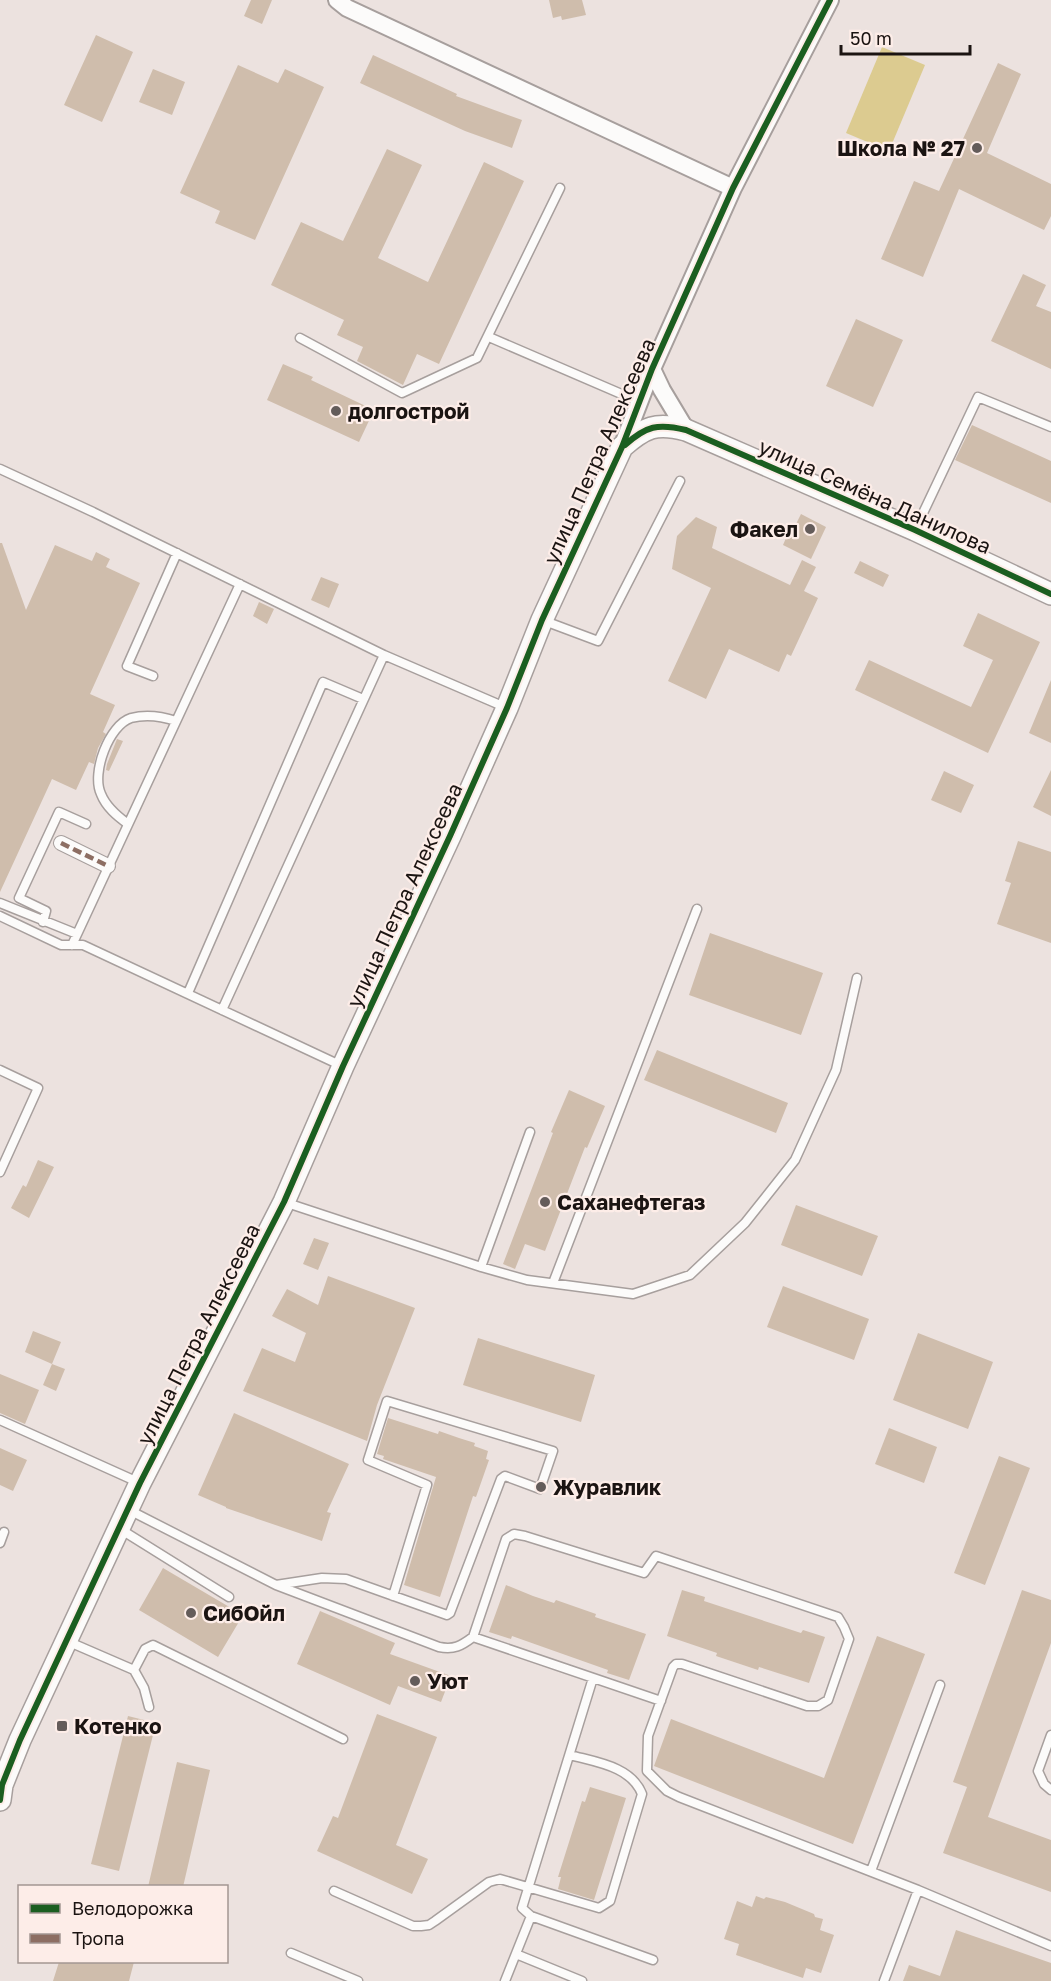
<svg xmlns="http://www.w3.org/2000/svg" width="1051" height="1981" viewBox="0 0 1051 1981" font-family="'Golos Text',sans-serif">
  <rect width="100%" height="100%" fill="#ece2df"/>
  <path fill="#dccb90" d="M 882,47 L 925,65 L 889,151 L 846,133 Z"/>
  <path fill="#cfbdac" d="M 251,0 L 272,0 L 262,24 L 244,16 Z
    M 549,0 L 582,0 L 586,15 L 562,20 L 561,16 L 553,18 Z
    M 96,35 L 133,52 L 102,122 L 64,105 Z
    M 373,55 L 457,94 L 456,96 L 522,120 L 512,148 L 465,131 L 360,83 Z
    M 998,63 L 1021,74 L 987,153 L 1051,184 L 1051,216 L 1044,230 L 959,189 L 923,277 L 881,259 L 914,181 L 939,191 Z
    M 238,65 L 278,83 L 285,69 L 324,87 L 255,240 L 215,223 L 220,211 L 180,193 Z
    M 153,69 L 185,82 L 172,115 L 139,102 Z
    M 387,149 L 422,165 L 378,258 L 428,282 L 484,162 L 524,181 L 439,364 L 417,354 L 403,385 L 357,361 L 363,347 L 337,335 L 344,320 L 271,285 L 301,222 L 343,241 Z
    M 1023,274 L 1046,285 L 1036,306 L 1051,312 L 1051,369 L 991,341 Z
    M 856,319 L 903,340 L 873,407 L 826,386 Z
    M 283,364 L 313,377 L 311,380 L 374,410 L 359,442 L 267,400 Z
    M 972,425 L 1051,461 L 1051,503 L 955,460 Z
    M 801,514 L 826,527 L 811,559 L 783,545 L 789,531 L 792,532 Z
    M 696,517 L 717,527 L 712,548 L 790,585 L 802,560 L 816,567 L 804,591 L 818,598 L 791,656 L 787,654 L 779,672 L 729,649 L 706,699 L 668,681 L 711,588 L 672,569 L 677,536 Z
    M 0,543 L 2,543 L 26,610 L 55,545 L 92,561 L 96,552 L 110,559 L 106,567 L 140,583 L 90,694 L 115,705 L 103,732 L 106,734 L 98,748 L 94,764 L 89,762 L 76,790 L 52,779 L 0,892 Z
    M 860,561 L 889,575 L 883,587 L 854,573 Z
    M 321,577 L 339,584 L 329,608 L 311,600 Z
    M 259,602 L 274,609 L 267,624 L 253,616 Z
    M 978,613 L 1040,642 L 988,753 L 855,690 L 869,660 L 971,707 L 993,660 L 963,646 Z
    M 1051,680 L 1051,743 L 1029,733 Z
    M 117,739 L 123,741 L 109,771 L 106,770 L 107,764 Z
    M 1051,770 L 1051,816 L 1033,807 Z
    M 944,771 L 974,785 L 961,813 L 931,800 Z
    M 1018,841 L 1051,852 L 1051,943 L 997,924 L 1011,883 L 1005,881 Z
    M 710,933 L 823,973 L 801,1035 L 689,995 Z
    M 657,1050 L 788,1103 L 776,1133 L 644,1080 Z
    M 569,1090 L 605,1106 L 587,1148 L 585,1147 L 545,1251 L 525,1244 L 515,1269 L 503,1264 L 553,1133 L 551,1132 Z
    M 38,1160 L 54,1167 L 29,1218 L 11,1208 L 23,1185 L 26,1187 Z
    M 796,1205 L 878,1236 L 862,1276 L 781,1245 Z
    M 314,1238 L 329,1243 L 318,1270 L 303,1264 Z
    M 328,1276 L 415,1308 L 377,1405 L 367,1441 L 243,1391 L 262,1348 L 295,1362 L 306,1333 L 272,1316 L 287,1289 L 318,1305 Z
    M 783,1286 L 869,1319 L 854,1360 L 767,1327 Z
    M 33,1331 L 61,1342 L 52,1364 L 25,1352 Z
    M 918,1333 L 993,1362 L 968,1429 L 893,1400 Z
    M 478,1338 L 595,1375 L 581,1422 L 463,1385 Z
    M 52,1364 L 65,1369 L 56,1391 L 43,1385 Z
    M 0,1374 L 39,1390 L 25,1424 L 0,1413 Z
    M 234,1413 L 349,1464 L 327,1512 L 331,1513 L 322,1541 L 226,1508 L 226,1507 L 198,1495 Z
    M 388,1418 L 438,1434 L 439,1431 L 459,1438 L 475,1443 L 474,1446 L 488,1451 L 486,1459 L 489,1460 L 476,1497 L 473,1496 L 440,1597 L 404,1585 L 436,1477 L 383,1459 L 384,1456 L 377,1454 Z
    M 889,1428 L 937,1447 L 924,1483 L 875,1464 Z
    M 0,1448 L 27,1460 L 13,1491 L 0,1485 Z
    M 999,1456 L 1030,1468 L 985,1585 L 954,1573 Z
    M 163,1568 L 243,1615 L 218,1657 L 139,1610 Z
    M 506,1585 L 533,1596 L 554,1603 L 556,1600 L 596,1614 L 595,1617 L 646,1634 L 629,1680 L 607,1673 L 608,1670 L 512,1636 L 511,1639 L 489,1632 Z
    M 682,1590 L 705,1597 L 704,1601 L 801,1633 L 803,1630 L 825,1637 L 809,1683 L 759,1667 L 758,1670 L 716,1656 L 717,1653 L 667,1636 Z
    M 1022,1590 L 1051,1600 L 1051,1643 L 988,1817 L 1051,1840 L 1051,1892 L 943,1853 L 967,1787 L 953,1782 Z
    M 320,1611 L 395,1643 L 390,1654 L 451,1676 L 441,1702 L 398,1686 L 390,1705 L 297,1664 Z
    M 877,1636 L 925,1654 L 853,1844 L 654,1766 L 671,1719 L 824,1778 Z
    M 377,1714 L 437,1737 L 396,1845 L 428,1859 L 412,1894 L 317,1851 L 333,1816 L 338,1818 Z
    M 128,1716 L 156,1723 L 119,1871 L 91,1864 Z
    M 177,1762 L 210,1770 L 183,1887 L 148,1887 Z
    M 590,1787 L 626,1798 L 594,1900 L 558,1889 L 561,1877 L 558,1877 L 582,1801 L 585,1802 Z
    M 756,1896 L 764,1899 L 766,1897 L 785,1902 L 814,1914 L 815,1917 L 823,1919 L 820,1930 L 834,1935 L 821,1973 L 806,1968 L 803,1978 L 736,1955 L 739,1944 L 724,1939 L 737,1901 L 752,1907 Z
    M 956,1930 L 1051,1963 L 1051,1981 L 903,1981 L 909,1965 L 940,1976 Z
    M 59,1962 L 134,1962 L 129,1981 L 53,1981 Z"/>
  <g fill="none" stroke-linecap="round" stroke-linejoin="round">
    <defs>
      <path id="service" d="M 489,337 L 640,402
        M 300,338 L 402,393 L 477,358 L 560,188
        M 0,469 L 93,512 L 384,655 L 507,708
        M 915,530 L 978,397 L 1051,427
        M 542,620 L 598,641 L 680,481
        M 153,676 L 127,666 L 177,553
        M 128,824 C 117,816 106,807 101,794 C 91,773 109,725 131,718 C 146,714 161,716 176,721
        M 0,903 L 77,934
        M 0,916 L 61,945 L 83,945 L 342,1066
        M 43,922 L 46,911 L 19,898 L 59,812 L 86,824
        M 72,945 L 240,584
        M 188,993 L 323,682 L 363,699
        M 222,1010 L 384,655
        M 0,1070 L 38,1088 L 0,1172
        M 284,1202 L 481,1267 L 527,1280 L 633,1294 L 690,1275 L 745,1223 L 795,1160 L 836,1070 L 857,978
        M 481,1267 L 530,1132
        M 553,1283 L 697,909
        M 0,1420 L 140,1483
        M 129,1510 L 276,1585 L 322,1578 L 346,1579 L 447,1615 L 450,1613 L 501,1479 L 505,1476 L 540,1489 L 553,1451 L 387,1401 L 368,1460 L 427,1485 L 393,1596
        M 120,1529 L 229,1597
        M 0,1543 L 4,1532
        M 276,1585 L 439,1647 C 454,1650 461,1646 473,1637 L 661,1701
        M 473,1637 L 506,1539 L 514,1534 L 525,1536 L 644,1573 L 656,1556 L 838,1617 L 844,1627 L 849,1639 L 828,1700 L 818,1706 L 807,1706 L 682,1664 L 676,1664 L 673,1667 L 648,1736 L 647,1771 L 667,1791 L 679,1797 L 918,1890 L 1051,1946
        M 67,1641 L 134,1670 L 144,1688 L 149,1707
        M 134,1670 L 145,1649 L 153,1645 L 343,1739
        M 593,1678 L 522,1908 L 531,1916 L 653,1960
        M 1051,1735 L 1038,1771 L 1044,1784 L 1051,1790
        M 871,1871 L 940,1685
        M 334,1891 L 413,1926 L 421,1926 L 429,1925 L 435,1921 L 489,1882 L 500,1879 L 599,1908 L 610,1901 L 642,1794 C 631,1766 595,1762 570,1755
        M 291,1953 L 358,1981
        M 516,1954 L 582,1981
        M 505,1981 L 531,1916
        M 884,1981 L 918,1890"/>
      <path id="pedestrian" d="M 61,843 L 108,866"/>
      <path id="minor" d="M 337,0 L 347,8 L 733,188
        M 652,369 L 662,390 L 686,430
        M 622,447 L 652,369 L 733,188 L 830,0"/>
      <path id="tertiary" d="M 0,1800 L 2,1785 L 20,1740 L 140,1483 L 284,1202 L 343,1066 L 450,836 L 507,708 L 542,620 L 622,447 C 645,427 656,422 686,430 L 915,530 L 1051,594"/>
    </defs>
    <use href="#service" stroke="#a79f9d" stroke-width="11"/>
    <use href="#pedestrian" stroke="#a79f9d" stroke-width="16"/>
    <use href="#minor" stroke="#a79f9d" stroke-width="20"/>
    <use href="#tertiary" stroke="#a79f9d" stroke-width="24"/>
    <use href="#service" stroke="#fcfbfa" stroke-width="8"/>
    <use href="#pedestrian" stroke="#fcfbfa" stroke-width="14"/>
    <use href="#minor" stroke="#fcfbfa" stroke-width="16"/>
    <use href="#tertiary" stroke="#fcfbfa" stroke-width="21"/>
    <path stroke="#8d6e63" stroke-width="4.5" stroke-dasharray="9 4.5" stroke-linecap="butt" d="M 61,843 L 108,866"/>
    <defs>
      <path id="cycleway" d="M 625,445 C 646,426 658,423 686,430 L 915,530 L 1051,594
        M 0,1800 L 2,1785 L 20,1740 L 140,1483 L 284,1202 L 343,1066 L 450,836 L 507,708 L 542,620 L 622,447 L 652,369 L 733,188 L 830,0"/>
    </defs>
    <use href="#cycleway" stroke="#fdede8" stroke-width="10"/>
    <use href="#cycleway" stroke="#1b5e20" stroke-width="6"/>
  </g>
  <g fill="#645c5a" stroke="#fdede8" stroke-width="2">
    <circle cx="977" cy="148" r="6"/>
    <circle cx="336" cy="411" r="6"/>
    <circle cx="810" cy="529" r="6"/>
    <circle cx="545" cy="1202" r="6"/>
    <circle cx="541" cy="1487" r="6"/>
    <circle cx="191" cy="1613" r="6"/>
    <circle cx="415" cy="1681" r="6"/>
    <rect x="56" y="1720" width="12" height="12" rx="3"/>
  </g>
  <g text-anchor="middle" dominant-baseline="central" stroke-width="4.5" stroke-linejoin="round" paint-order="stroke">
    <g font-size="21" font-weight="bold" fill="#1b1412" stroke="#fdede8" text-anchor="start">
      <text x="965" y="148" text-anchor="end">Школа № 27</text>
      <text x="348" y="411">долгострой</text>
      <text x="798" y="529" text-anchor="end">Факел</text>
      <text x="557" y="1202">Саханефтегаз</text>
      <text x="553" y="1487">Журавлик</text>
      <text x="203" y="1613">СибОйл</text>
      <text x="427" y="1681">Уют</text>
      <text x="74" y="1726">Котенко</text>
    </g>
    <g font-size="21" fill="#1b1412" stroke="#fdede8">
      <text transform="translate(599 451) rotate(-66)">улица Петра Алексеева</text>
      <text transform="translate(875 496) rotate(24)">улица Семёна Данилова</text>
      <text transform="translate(404 895) rotate(-65)">улица Петра Алексеева</text>
      <text transform="translate(198 1334) rotate(-63)">улица Петра Алексеева</text>
    </g>
  </g>
  <rect x="18" y="1885" width="210" height="78" fill="#fdede8" stroke="#a39692" stroke-width="1.5"/>
  <rect x="30" y="1904" width="30" height="9" fill="#1b5e20" stroke="#a39692" stroke-width="1.5"/>
  <text x="72" y="1915" font-size="18" fill="#1b1412">Велодорожка</text>
  <rect x="30" y="1934" width="30" height="9" fill="#8d6e63" stroke="#a39692" stroke-width="1.5"/>
  <text x="72" y="1945" font-size="18" fill="#1b1412">Тропа</text>
  <path d="M841 45v9h129v-9" fill="none" stroke="#1b1412" stroke-width="3"/>
  <text x="850" y="45" font-size="18" fill="#1b1412" stroke="#fdede8" stroke-width="4.5" paint-order="stroke">50 m</text>
</svg>
